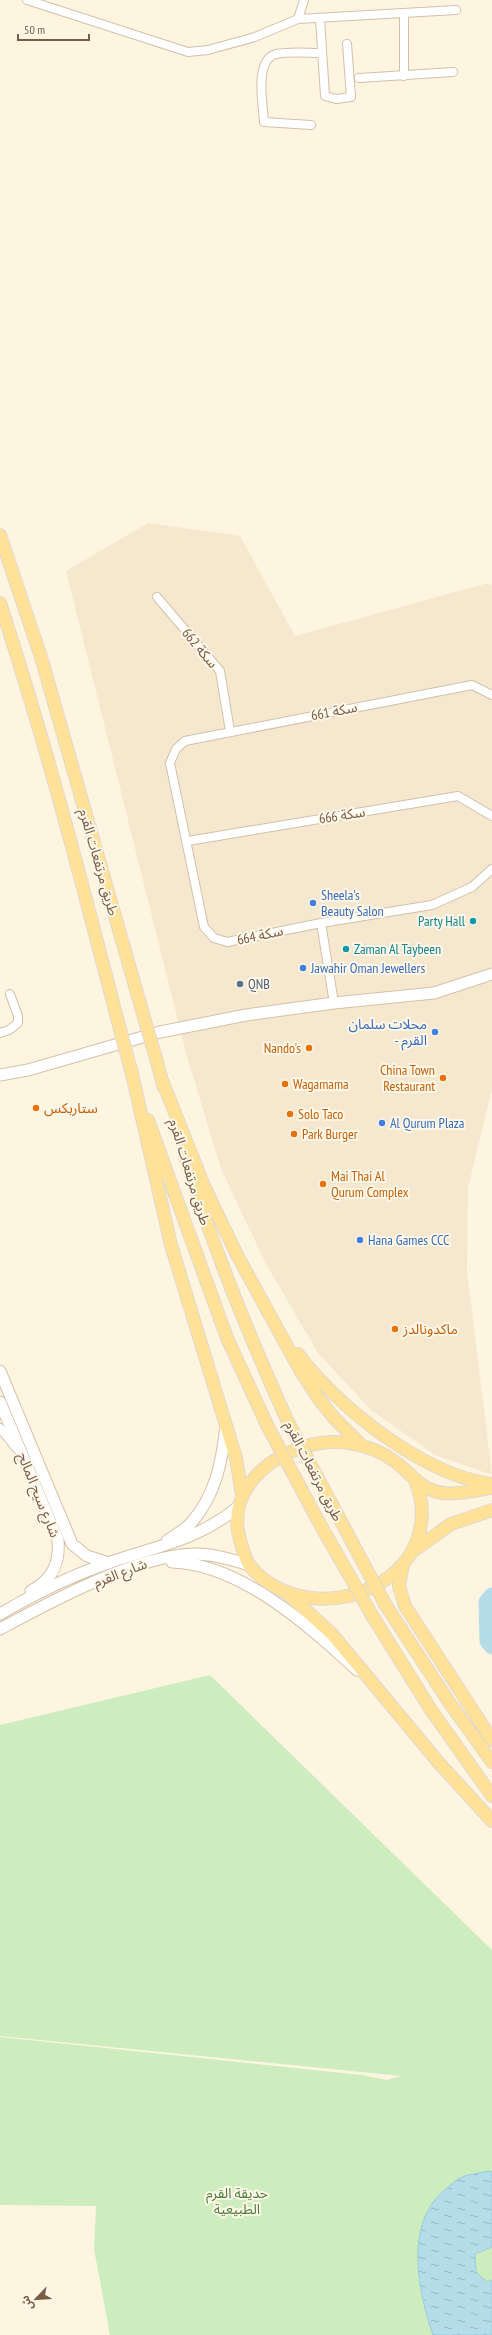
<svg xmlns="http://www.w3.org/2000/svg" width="492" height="2335" viewBox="0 0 492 2335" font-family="'PT Sans Narrow','Noto Sans Arabic',sans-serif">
  <defs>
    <pattern id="water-ripples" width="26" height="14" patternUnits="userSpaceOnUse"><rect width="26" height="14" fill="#b4dde9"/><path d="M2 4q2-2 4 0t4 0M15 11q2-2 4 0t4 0" fill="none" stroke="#97b6bf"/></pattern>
  </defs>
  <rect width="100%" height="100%" fill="#fef5e1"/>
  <path fill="#f6e8cf" d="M 148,523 L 240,536 L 295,636 L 488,583 L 492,586 L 492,1089 L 468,1188 L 467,1270 L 492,1475 L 435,1455 L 371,1410 L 318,1353 L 265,1262 L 221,1169 L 186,1053 L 66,571 Z"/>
  <path fill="#cdedbf" d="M 210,1675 L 492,1950 L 492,2335 L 110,2335 L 94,2249 L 96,2206 L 0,2205 L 0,2037 L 362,2075 L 387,2080 L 401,2076 L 0,2036 L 0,1725 Z"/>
  <path fill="url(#water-ripples)" stroke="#99ccdc" d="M 489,2171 L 492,2172 L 492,2247 L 475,2254 L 476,2272 L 487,2282 L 492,2280 L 492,2335 L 433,2335 C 418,2291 403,2222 447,2188 C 451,2185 456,2179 462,2177 C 470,2174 480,2173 489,2171 Z"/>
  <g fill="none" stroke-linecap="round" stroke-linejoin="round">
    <path stroke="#b4dde9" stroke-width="17" d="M 492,1596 L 487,1602 L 488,1641 L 492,1646"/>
    <defs>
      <path id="street" d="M 27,0 L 188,52 L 208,50 L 255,37 L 298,19 L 456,10
        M 320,18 L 325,96 L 336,99 L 351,97 L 347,44
        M 298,19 L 304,0
        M 404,76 L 404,13
        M 359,78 L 453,72
        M 311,125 L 264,122 C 263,104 254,60 276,54 C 290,51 308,53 322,53
        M 157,597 L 220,671 L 230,731
        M 492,695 L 472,685 L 185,741 L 176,749 L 170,763 L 204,927 L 214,938 L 227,942 L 321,923 L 432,905 L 472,887 L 492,869
        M 188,841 L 458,796 L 492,816
        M 321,923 L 334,1003
        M 0,1033 L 9,1030 L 18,1023 L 18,1016 L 10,994
        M 0,1428 L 16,1448"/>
      <path id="secondary" d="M 0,1075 L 28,1070 L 160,1032 L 246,1015 L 334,1003 L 434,993 L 492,974
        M 0,1371 L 72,1544 L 87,1556 L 109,1563
        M 0,1402 L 58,1540 C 60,1564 52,1580 31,1591
        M 167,1541 C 175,1535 185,1530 191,1523 C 216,1495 222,1461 226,1426
        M 172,1562 C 241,1564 309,1626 357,1670
        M 0,1614 C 34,1594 73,1575 111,1562 C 160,1545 196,1541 238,1507
        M 0,1629 C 52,1601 137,1555 195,1554 C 214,1554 231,1559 249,1565"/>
      <path id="primary" d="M 0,535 L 41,657 L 143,1014
        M 0,603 C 45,740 81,879 117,1018
        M 157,1062 L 164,1088
        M 132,1074 L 171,1245 L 236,1458 L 242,1495
        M 162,1080 L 204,1186 L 237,1255 L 300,1370 L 318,1398 L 335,1419 L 361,1445
        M 148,1120 L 227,1338 L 267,1425
        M 185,1157 C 213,1248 249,1336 288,1422
        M 298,1354 C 337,1407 425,1476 492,1484
        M 415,1481 C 427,1508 423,1540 404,1563 C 366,1608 288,1612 250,1566 C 245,1559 242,1547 240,1540 C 225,1488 274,1450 321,1443 C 350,1439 382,1448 404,1469 C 417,1481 424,1490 443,1493 C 458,1495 477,1490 492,1488
        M 413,1551 L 451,1524 L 492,1510
        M 403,1564 L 399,1586 L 405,1606 L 492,1740
        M 288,1594 L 332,1634 L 439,1763 L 492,1821
        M 385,1604 L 449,1702 L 492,1762
        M 373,1617 L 431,1710 L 492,1796"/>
    </defs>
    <use href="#street" stroke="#d2c0aa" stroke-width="10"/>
    <use href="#secondary" stroke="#d6c0a7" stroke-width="13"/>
    <use href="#primary" stroke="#dfd8d3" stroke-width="14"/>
    <use href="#street" stroke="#fff" stroke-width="8"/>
    <use href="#secondary" stroke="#fff" stroke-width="11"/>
    <use href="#primary" stroke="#ffe197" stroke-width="12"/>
    <defs>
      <path id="primary-bridge" d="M 143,1014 L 157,1062
        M 117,1018 L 132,1074
        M 288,1422 L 385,1604
        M 267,1425 L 321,1526 L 373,1617"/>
    </defs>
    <use href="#primary-bridge" stroke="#dfd8d3" stroke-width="14" stroke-linecap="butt"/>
    <use href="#primary-bridge" stroke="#ffe197" stroke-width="12"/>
  </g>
  <g fill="#3f7fe0" stroke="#fff8e9" stroke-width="1.5">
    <circle cx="313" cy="903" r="4"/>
    <circle cx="303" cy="968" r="4"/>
    <circle cx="435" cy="1032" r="4"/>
    <circle cx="382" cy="1123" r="4"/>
    <circle cx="360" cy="1240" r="4"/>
  </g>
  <g fill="#0f9aa8" stroke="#fff8e9" stroke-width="1.5">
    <circle cx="473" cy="921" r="4"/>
    <circle cx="346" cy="949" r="4"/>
  </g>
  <circle fill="#5c6f8a" stroke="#fff8e9" stroke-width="1.5" cx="240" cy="984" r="4"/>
  <g fill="#e8710a" stroke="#fff8e9" stroke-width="1.5">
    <circle cx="309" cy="1048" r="4"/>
    <circle cx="443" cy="1078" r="4"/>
    <circle cx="285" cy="1084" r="4"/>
    <circle cx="36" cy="1108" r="4"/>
    <circle cx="290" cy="1114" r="4"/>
    <circle cx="294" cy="1134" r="4"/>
    <circle cx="323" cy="1184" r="4"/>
    <circle cx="395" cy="1329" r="4"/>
  </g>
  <g text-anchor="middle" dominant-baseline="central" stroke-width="4" stroke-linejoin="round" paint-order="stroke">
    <g font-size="14" fill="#785c46" stroke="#fff8e9">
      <text transform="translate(200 648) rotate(50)">سكة 662</text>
      <text transform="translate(334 711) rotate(-11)">سكة 661</text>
      <text transform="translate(342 815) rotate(-9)">سكة 666</text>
      <text transform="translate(99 862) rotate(74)">طريق مرتفعات القرم</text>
      <text transform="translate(260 935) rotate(-12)">سكة 664</text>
      <text transform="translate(190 1172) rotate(73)">طريق مرتفعات القرم</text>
      <text transform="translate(314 1471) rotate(63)">طريق مرتفعات القرم</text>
      <text transform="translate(39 1495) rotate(68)">شارع سيح المالح</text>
      <text transform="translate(120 1573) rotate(-21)">شارع القرم</text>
    </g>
    <g font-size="14" fill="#366cbe" stroke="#fff8e9" text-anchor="start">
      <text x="321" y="895">Sheela's<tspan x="321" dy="16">Beauty Salon</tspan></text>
      <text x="311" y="968">Jawahir Oman Jewellers</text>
      <text x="427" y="1024" text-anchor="end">محلات سلمان<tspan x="427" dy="16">- القرم</tspan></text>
      <text x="390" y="1123">Al Qurum Plaza</text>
      <text x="368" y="1240">Hana Games CCC</text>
    </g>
    <g font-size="14" fill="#0d838f" stroke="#fff8e9" text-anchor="end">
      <text x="465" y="921">Party Hall</text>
      <text x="354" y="949" text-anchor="start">Zaman Al Taybeen</text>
    </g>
    <g font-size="14" fill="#4e5e75" stroke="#fff8e9" text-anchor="start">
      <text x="248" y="984">QNB</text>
    </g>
    <g font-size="14" fill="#c56008" stroke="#fff8e9" text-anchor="start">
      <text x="301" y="1048" text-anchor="end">Nando's</text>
      <text x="435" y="1070" text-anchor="end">China Town<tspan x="435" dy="16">Restaurant</tspan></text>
      <text x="293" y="1084">Wagamama</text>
      <text x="44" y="1108">ستاربكس</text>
      <text x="298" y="1114">Solo Taco</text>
      <text x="302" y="1134">Park Burger</text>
      <text x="331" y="1176">Mai Thai Al<tspan x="331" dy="16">Qurum Complex</tspan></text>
      <text x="403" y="1329">ماكدونالدز</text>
    </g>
    <g font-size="14" fill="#4b7f3c" stroke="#fff8e9">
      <text x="237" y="2193">حديقة القرم<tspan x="237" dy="16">الطبيعية</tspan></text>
    </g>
  </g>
  <g transform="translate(36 2299) rotate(245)" stroke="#fff8e9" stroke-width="3" paint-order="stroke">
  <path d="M0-3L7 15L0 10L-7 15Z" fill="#785c46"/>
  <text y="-6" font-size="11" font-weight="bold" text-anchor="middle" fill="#785c46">ش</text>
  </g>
  <path d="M18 34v6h71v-6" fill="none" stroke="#785c46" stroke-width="2"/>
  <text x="24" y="34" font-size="12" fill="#785c46" stroke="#fff8e9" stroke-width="3" paint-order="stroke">50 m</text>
</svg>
